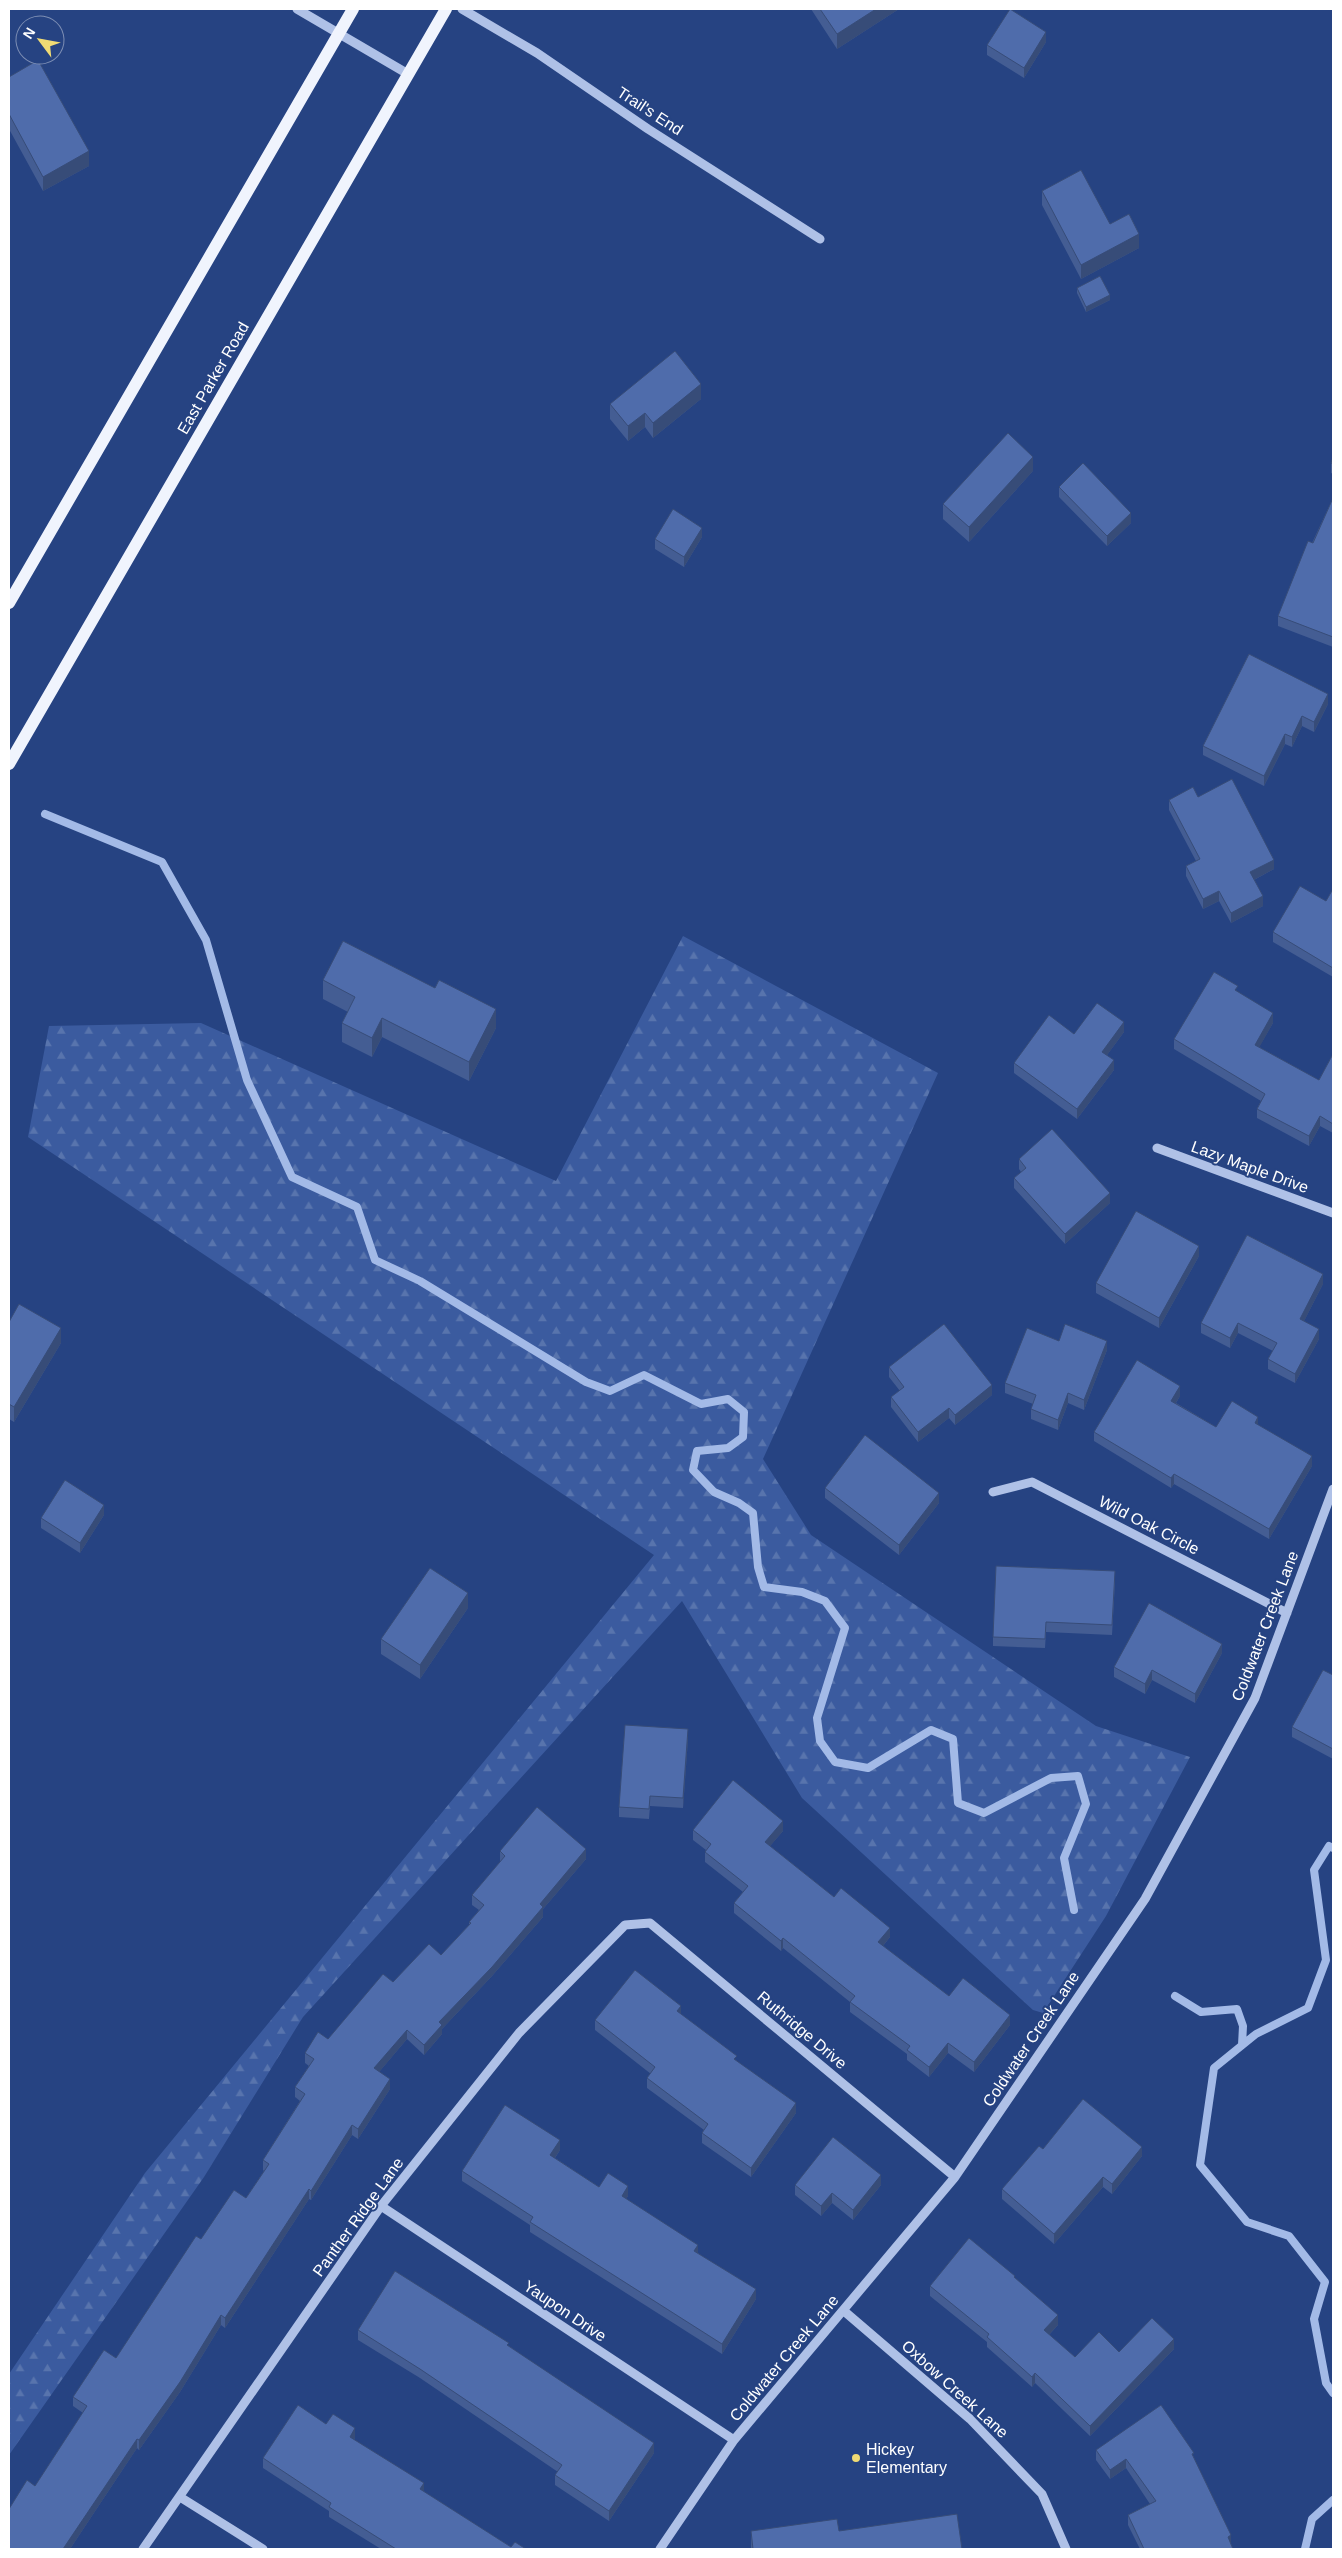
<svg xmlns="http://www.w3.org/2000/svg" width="1342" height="2558" viewBox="0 0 1342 2558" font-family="Helvetica,sans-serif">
  <defs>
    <pattern id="forest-firs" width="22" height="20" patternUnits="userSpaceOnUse" patternTransform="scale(1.25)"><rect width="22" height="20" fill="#3b5b9f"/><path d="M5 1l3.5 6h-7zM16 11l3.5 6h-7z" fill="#5874ad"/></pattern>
  </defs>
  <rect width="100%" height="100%" fill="#264382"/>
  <path fill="url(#forest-firs)" d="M 683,936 L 938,1073 L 763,1459 L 811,1535 L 1096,1726 L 1190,1757 L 1106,1916 L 1043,2013 L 1033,2010 L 802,1798 L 682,1601 L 303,2017 L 204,2177 L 9,2455 L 9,2374 L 145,2173 L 654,1555 L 28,1137 L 49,1026 L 201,1023 L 556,1181 Z"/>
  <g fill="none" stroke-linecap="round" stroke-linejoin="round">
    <path stroke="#a3bae7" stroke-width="8" d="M 45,814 L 162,862 L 206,940 L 247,1080 L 292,1177 L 357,1207 L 375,1260 L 420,1281 L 586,1382 L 610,1391 L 644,1375 L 701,1404 L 728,1399 L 744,1412 L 743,1437 L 728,1448 L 697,1451 L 693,1470 L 714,1492 L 739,1503 L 753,1513 L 758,1567 L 764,1587 L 802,1592 L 825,1601 L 845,1628 L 817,1718 L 820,1741 L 835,1762 L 868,1768 L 931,1730 L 953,1739 L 958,1803 L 984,1813 L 1051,1778 L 1078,1776 L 1086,1804 L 1064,1858 L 1074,1910
      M 1333,1848 L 1329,1846 L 1314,1870 L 1326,1960 L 1308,2008 L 1256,2034 L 1214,2068 L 1200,2165 L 1247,2222 L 1289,2236 L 1325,2282 L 1314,2319 L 1326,2383 L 1333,2393
      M 1175,1996 L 1201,2012 L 1237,2009 L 1243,2026 L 1242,2045
      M 1305,2549 L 1312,2519 L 1333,2500"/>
    <path stroke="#afc1e7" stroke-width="9" d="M 297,9 L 408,74
      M 462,9 L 537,53 L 648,129 L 820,239
      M 1157,1148 L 1333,1213
      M 993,1492 L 1032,1482 L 1287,1613
      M 381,2206 L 734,2440
      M 844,2311 L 970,2419 L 1042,2494 L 1066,2549
      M 180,2497 L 263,2549
      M 143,2549 L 381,2206 L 519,2033 L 625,1925 L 650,1923 L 955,2177
      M 660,2549 L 734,2440 L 955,2177 L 1145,1899 L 1255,1698 L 1333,1489"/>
    <path stroke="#f0f4fd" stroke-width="12" d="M 9,603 L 353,9
      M 9,764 L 446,9"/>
  </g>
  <path fill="#445d93" d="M 811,9 L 899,9 L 837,49 Z
    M 1046,42 L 1024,78 L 987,55 L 987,45 Z
    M 9,77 L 89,166 L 43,191 L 9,129 Z
    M 1042,191 L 1110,224 L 1139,248 L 1081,279 L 1042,205 Z
    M 1077,288 L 1110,300 L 1086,312 L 1077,293 Z
    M 701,399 L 653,438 L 645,427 L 628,441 L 610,419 L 610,404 Z
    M 1333,457 L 1333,474 L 1331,473 L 1331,463 Z
    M 1033,471 L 969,542 L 943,519 L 943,504 Z
    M 1059,487 L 1131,523 L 1107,546 L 1059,497 Z
    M 1333,498 L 1333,647 L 1278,626 L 1278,616 Z
    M 702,537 L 684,567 L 655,549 L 655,539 Z
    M 1328,704 L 1314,732 L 1302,726 L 1292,747 L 1285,744 L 1264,786 L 1203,755 L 1203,746 Z
    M 1198,797 L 1274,869 L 1254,880 L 1263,906 L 1231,923 L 1219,901 L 1203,909 L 1186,876 L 1186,866 L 1196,861 L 1169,810 L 1169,800 Z
    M 1333,889 L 1333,977 L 1273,942 L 1273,932 L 1326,901 Z
    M 323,980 L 496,1028 L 469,1081 L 382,1037 L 372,1057 L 342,1042 L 342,1023 L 348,1012 L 323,999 Z
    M 1238,992 L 1273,1023 L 1259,1047 L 1319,1080 L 1333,1054 L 1333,1133 L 1320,1126 L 1309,1146 L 1257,1118 L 1257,1109 L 1261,1101 L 1174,1049 L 1174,1039 Z
    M 1124,1032 L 1107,1055 L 1114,1070 L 1077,1119 L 1014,1073 L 1014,1063 L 1074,1034 Z
    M 1019,1159 L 1110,1203 L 1065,1244 L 1014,1188 L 1014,1178 L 1021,1172 L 1019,1169 Z
    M 1199,1256 L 1159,1328 L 1096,1293 L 1096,1283 Z
    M 1323,1284 L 1304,1321 L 1319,1339 L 1295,1383 L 1268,1369 L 1268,1359 L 1273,1351 L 1238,1333 L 1230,1348 L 1201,1333 L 1201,1323 Z
    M 9,1322 L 61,1343 L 14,1422 L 9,1419 Z
    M 1059,1341 L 1107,1350 L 1084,1410 L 1068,1403 L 1058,1430 L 1031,1419 L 1031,1409 L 1033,1404 L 1005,1393 L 1005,1383 Z
    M 889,1367 L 992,1395 L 955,1425 L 949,1418 L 918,1442 L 891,1407 L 891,1397 L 900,1391 L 889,1377 Z
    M 1180,1396 L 1176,1403 L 1216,1427 L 1258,1425 L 1312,1466 L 1269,1539 L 1174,1484 L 1171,1488 L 1094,1441 L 1094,1432 Z
    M 825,1488 L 939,1503 L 899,1555 L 825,1498 Z
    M 104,1515 L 80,1553 L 41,1528 L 41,1518 Z
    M 1115,1581 L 1112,1635 L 1046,1632 L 1045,1648 L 993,1646 L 993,1637 Z
    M 468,1608 L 420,1679 L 381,1654 L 381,1639 Z
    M 1222,1653 L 1195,1703 L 1152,1680 L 1145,1694 L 1114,1677 L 1114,1667 Z
    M 1333,1675 L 1333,1759 L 1292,1737 L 1292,1727 Z
    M 688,1739 L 683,1808 L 650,1806 L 649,1819 L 619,1817 L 619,1807 Z
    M 693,1830 L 783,1831 L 770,1846 L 834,1897 L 890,1937 L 883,1946 L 949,1996 L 1010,2025 L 974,2072 L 948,2053 L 929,2077 L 907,2060 L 907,2054 L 850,2012 L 850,2002 L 783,1948 L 781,1951 L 734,1913 L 734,1903 L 743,1892 L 705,1862 L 705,1852 L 706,1850 L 693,1840 Z
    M 500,1851 L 586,1859 L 543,1909 L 543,1917 L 492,1976 L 442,2029 L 442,2034 L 424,2055 L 407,2039 L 379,2072 L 390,2089 L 358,2139 L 352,2135 L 311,2200 L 309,2199 L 225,2328 L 221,2325 L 180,2392 L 139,2450 L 137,2448 L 70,2549 L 9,2549 L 35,2486 L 83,2413 L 73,2406 L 73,2397 L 116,2358 L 201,2239 L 246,2198 L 264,2171 L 263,2170 L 263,2160 L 300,2101 L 295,2097 L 295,2087 L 309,2066 L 305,2063 L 305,2053 L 328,2039 L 393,1982 L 441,1955 L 469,1925 L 469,1922 L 479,1910 L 472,1905 L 472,1895 L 500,1862 Z
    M 681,2014 L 796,2113 L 751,2177 L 702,2143 L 702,2133 L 704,2130 L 647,2088 L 647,2078 L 651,2074 L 595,2030 L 595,2020 Z
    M 1043,2149 L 1142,2156 L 1112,2194 L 1103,2187 L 1054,2244 L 1002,2199 L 1002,2189 Z
    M 560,2150 L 555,2158 L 599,2187 L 628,2196 L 626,2199 L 698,2253 L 756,2299 L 722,2354 L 530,2232 L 530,2225 L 462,2181 L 462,2171 Z
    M 795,2185 L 881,2185 L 853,2220 L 832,2203 L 821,2216 L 795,2195 Z
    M 1015,2278 L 1058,2325 L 1049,2335 L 1075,2357 L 1119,2352 L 1174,2349 L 1090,2436 L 1035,2383 L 1032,2387 L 987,2347 L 987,2342 L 930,2296 L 930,2286 Z
    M 358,2330 L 509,2346 L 654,2453 L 609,2521 L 555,2485 L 555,2475 L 558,2472 L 420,2378 L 358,2340 Z
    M 326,2424 L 355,2438 L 354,2440 L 424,2492 L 511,2547 L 526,2549 L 381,2549 L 329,2517 L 329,2511 L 263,2468 L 263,2458 Z
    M 1096,2450 L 1194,2459 L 1233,2549 L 1140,2549 L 1128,2525 L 1128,2515 L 1150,2504 L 1126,2468 L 1110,2479 L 1096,2460 Z
    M 751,2531 L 839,2531 L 962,2549 L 751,2549 Z"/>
  <path fill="#374c78" d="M 876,9 L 899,9 L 837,49 L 837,34 Z
    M 1046,32 L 1046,42 L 1024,78 L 1024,68 Z
    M 89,151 L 89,166 L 43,191 L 43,177 Z
    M 1139,234 L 1139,248 L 1081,279 L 1081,265 Z
    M 1110,295 L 1110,300 L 1086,312 L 1086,307 Z
    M 701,384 L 701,399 L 653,438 L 653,423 Z
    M 645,413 L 645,427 L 628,441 L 628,426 Z
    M 1033,457 L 1033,471 L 969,542 L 969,527 Z
    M 1131,513 L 1131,523 L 1107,546 L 1107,536 Z
    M 702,528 L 702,537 L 684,567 L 684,557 Z
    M 1328,694 L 1328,704 L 1314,732 L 1314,722 Z
    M 1302,716 L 1302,726 L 1292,747 L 1292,737 Z
    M 1285,734 L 1285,744 L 1264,786 L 1264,776 Z
    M 1274,860 L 1274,869 L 1250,882 L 1250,872 Z
    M 1219,891 L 1219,901 L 1203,909 L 1203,899 Z
    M 1263,896 L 1263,906 L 1231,923 L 1231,913 Z
    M 496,1009 L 496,1028 L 469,1081 L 469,1062 Z
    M 1273,1013 L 1273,1023 L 1255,1055 L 1255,1045 Z
    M 382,1018 L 382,1037 L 372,1057 L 372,1038 Z
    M 1124,1022 L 1124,1032 L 1102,1062 L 1102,1052 Z
    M 1114,1060 L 1114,1070 L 1077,1119 L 1077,1109 Z
    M 1320,1116 L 1320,1126 L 1309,1146 L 1309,1136 Z
    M 1110,1193 L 1110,1203 L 1065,1244 L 1065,1234 Z
    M 1199,1246 L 1199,1256 L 1159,1328 L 1159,1318 Z
    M 1323,1274 L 1323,1284 L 1300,1329 L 1300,1319 Z
    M 1238,1323 L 1238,1333 L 1230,1348 L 1230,1338 Z
    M 61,1328 L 61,1343 L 14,1422 L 14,1407 Z
    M 1319,1329 L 1319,1339 L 1295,1383 L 1295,1374 Z
    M 1107,1341 L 1107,1350 L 1084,1410 L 1084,1400 Z
    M 992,1385 L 992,1395 L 955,1425 L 955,1415 Z
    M 1180,1386 L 1180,1396 L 1171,1411 L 1171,1401 Z
    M 1068,1393 L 1068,1403 L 1058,1430 L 1058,1420 Z
    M 949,1408 L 949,1418 L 918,1442 L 918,1432 Z
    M 1258,1417 L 1258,1427 L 1255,1423 Z
    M 1312,1456 L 1312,1466 L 1269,1539 L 1269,1529 Z
    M 1174,1474 L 1174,1484 L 1171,1488 L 1171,1478 Z
    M 939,1493 L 939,1503 L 899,1555 L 899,1545 Z
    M 104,1505 L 104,1515 L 80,1553 L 80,1543 Z
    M 468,1593 L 468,1608 L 420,1679 L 420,1665 Z
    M 1222,1644 L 1222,1653 L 1195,1703 L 1195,1694 Z
    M 1152,1670 L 1152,1680 L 1145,1694 L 1145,1684 Z
    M 688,1729 L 688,1739 L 683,1808 L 683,1798 Z
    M 783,1821 L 783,1831 L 765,1852 L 765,1842 Z
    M 586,1849 L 586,1859 L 543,1909 L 543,1917 L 492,1976 L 442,2029 L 442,2034 L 424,2055 L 424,2045 L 439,2022 Z
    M 890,1928 L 890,1937 L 878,1952 L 878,1942 Z
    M 783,1938 L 783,1948 L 781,1951 L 781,1941 Z
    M 681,2006 L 681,2016 L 677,2011 Z
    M 1010,2015 L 1010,2025 L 974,2072 L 974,2062 Z
    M 407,2030 L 407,2039 L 374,2078 L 374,2068 Z
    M 948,2043 L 948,2053 L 929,2077 L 929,2067 Z
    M 390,2079 L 390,2089 L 358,2139 L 358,2129 Z
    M 796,2103 L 796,2113 L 751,2177 L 751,2168 Z
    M 352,2125 L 352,2135 L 311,2200 L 311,2191 Z
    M 560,2140 L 560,2150 L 550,2165 L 550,2155 Z
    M 1142,2147 L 1142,2156 L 1112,2194 L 1112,2184 Z
    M 881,2175 L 881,2185 L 853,2220 L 853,2210 Z
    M 1103,2177 L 1103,2187 L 1054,2244 L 1054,2234 Z
    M 628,2186 L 628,2196 L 622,2206 L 622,2196 Z
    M 309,2189 L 309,2199 L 225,2328 L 225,2318 Z
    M 832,2193 L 832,2203 L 821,2216 L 821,2206 Z
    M 698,2245 L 698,2255 L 694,2251 Z
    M 756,2289 L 756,2299 L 722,2354 L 722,2344 Z
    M 221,2315 L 221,2325 L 180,2392 L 139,2450 L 139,2440 Z
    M 1058,2315 L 1058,2325 L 1044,2340 L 1044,2330 Z
    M 1174,2339 L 1174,2349 L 1090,2436 L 1090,2426 Z
    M 1035,2373 L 1035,2383 L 1032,2387 L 1032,2377 Z
    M 355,2428 L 355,2438 L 350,2447 L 350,2437 Z
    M 137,2439 L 137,2448 L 70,2549 L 63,2549 Z
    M 654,2443 L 654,2453 L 609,2521 L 609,2511 Z
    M 1126,2459 L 1126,2468 L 1110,2479 L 1110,2470 Z
    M 424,2483 L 424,2493 L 420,2489 Z
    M 1231,2535 L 1231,2545 L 1228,2537 Z"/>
  <path fill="#4f6cab" stroke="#374c78" d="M 820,9 L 876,9 L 837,34 Z
    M 1010,9 L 1046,32 L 1024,68 L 987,45 Z
    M 38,60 L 89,151 L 43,177 L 9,114 L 9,77 Z
    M 1081,170 L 1110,224 L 1129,214 L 1139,234 L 1081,265 L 1042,191 Z
    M 1100,276 L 1110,295 L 1086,307 L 1077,288 Z
    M 675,351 L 701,384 L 653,423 L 645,413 L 628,426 L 610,404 Z
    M 1008,433 L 1033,457 L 969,527 L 943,504 Z
    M 1333,457 L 1333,464 L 1331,463 Z
    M 1083,463 L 1131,513 L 1107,536 L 1059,487 Z
    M 1333,498 L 1333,637 L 1278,616 L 1308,541 L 1313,543 Z
    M 673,509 L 702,528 L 684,557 L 655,539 Z
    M 1249,654 L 1328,694 L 1314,722 L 1302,716 L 1292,737 L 1285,734 L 1264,776 L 1203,746 Z
    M 1232,779 L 1274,860 L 1250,872 L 1263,896 L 1231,913 L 1219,891 L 1203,899 L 1186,866 L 1200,859 L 1169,800 L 1193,787 L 1198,797 Z
    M 1300,886 L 1326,901 L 1333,889 L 1333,968 L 1273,932 Z
    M 343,941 L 435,988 L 439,980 L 496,1009 L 469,1062 L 382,1018 L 372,1038 L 342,1023 L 355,997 L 323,980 Z
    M 1214,972 L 1238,986 L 1235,990 L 1273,1013 L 1255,1045 L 1319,1080 L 1333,1054 L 1333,1124 L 1320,1116 L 1309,1136 L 1257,1109 L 1265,1094 L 1174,1039 Z
    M 1097,1003 L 1124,1022 L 1102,1052 L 1114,1060 L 1077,1109 L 1014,1063 L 1049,1015 L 1074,1034 Z
    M 1052,1129 L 1110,1193 L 1065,1234 L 1014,1178 L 1026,1168 L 1019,1159 Z
    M 1136,1211 L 1199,1246 L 1159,1318 L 1096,1283 Z
    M 1247,1235 L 1323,1274 L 1300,1319 L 1319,1329 L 1295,1374 L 1268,1359 L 1277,1343 L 1238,1323 L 1230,1338 L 1201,1323 Z
    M 19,1304 L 61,1328 L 14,1407 L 9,1404 L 9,1322 Z
    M 944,1324 L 992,1385 L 955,1415 L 949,1408 L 918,1432 L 891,1397 L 904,1387 L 889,1367 Z
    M 1065,1324 L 1107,1341 L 1084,1400 L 1068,1393 L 1058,1420 L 1031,1409 L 1036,1395 L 1005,1383 L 1027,1328 L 1059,1341 Z
    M 1137,1360 L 1180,1386 L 1171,1401 L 1216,1427 L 1232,1401 L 1258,1417 L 1255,1423 L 1312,1456 L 1269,1529 L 1174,1474 L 1171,1478 L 1094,1432 Z
    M 865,1435 L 939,1493 L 899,1545 L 825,1488 Z
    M 65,1480 L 104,1505 L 80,1543 L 41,1518 Z
    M 996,1566 L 1115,1571 L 1112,1625 L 1046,1622 L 1045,1639 L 993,1637 Z
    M 430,1568 L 468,1593 L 420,1665 L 381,1639 Z
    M 1149,1603 L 1222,1644 L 1195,1694 L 1152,1670 L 1145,1684 L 1114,1667 Z
    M 1323,1670 L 1333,1675 L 1333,1749 L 1292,1727 Z
    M 625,1725 L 688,1729 L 683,1798 L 650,1796 L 649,1809 L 619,1807 Z
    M 733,1780 L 783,1821 L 765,1842 L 834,1897 L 841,1888 L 890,1928 L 878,1942 L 949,1996 L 963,1978 L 1010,2015 L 974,2062 L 948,2043 L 929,2067 L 907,2050 L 910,2046 L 850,2002 L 855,1996 L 783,1938 L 781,1941 L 734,1903 L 748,1886 L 705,1852 L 711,1844 L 693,1830 Z
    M 537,1807 L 586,1849 L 540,1904 L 543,1907 L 492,1967 L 439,2022 L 442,2025 L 424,2045 L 407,2030 L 374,2068 L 390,2079 L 358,2129 L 352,2125 L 311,2191 L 309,2189 L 225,2318 L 221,2315 L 180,2382 L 139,2440 L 137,2439 L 63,2549 L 9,2549 L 9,2509 L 27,2480 L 35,2486 L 87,2406 L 73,2397 L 104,2350 L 116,2358 L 196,2236 L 201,2239 L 234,2190 L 246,2198 L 269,2164 L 263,2160 L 305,2094 L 295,2087 L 314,2059 L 305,2053 L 318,2032 L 328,2039 L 383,1974 L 393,1982 L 429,1944 L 441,1955 L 471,1923 L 469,1922 L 484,1905 L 472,1895 L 505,1856 L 500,1851 Z
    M 635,1970 L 681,2006 L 677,2011 L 737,2056 L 734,2059 L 796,2103 L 751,2168 L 702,2133 L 708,2124 L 647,2078 L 655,2067 L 595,2020 Z
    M 1083,2099 L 1142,2147 L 1112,2184 L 1103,2177 L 1054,2234 L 1002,2189 L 1039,2146 L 1043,2149 Z
    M 505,2105 L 560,2140 L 550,2155 L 599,2187 L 608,2173 L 628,2186 L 622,2196 L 698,2245 L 694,2251 L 756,2289 L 722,2344 L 530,2222 L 533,2217 L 462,2171 Z
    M 833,2137 L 881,2175 L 853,2210 L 832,2193 L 821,2206 L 795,2185 Z
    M 969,2238 L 1015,2276 L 1014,2277 L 1058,2315 L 1044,2330 L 1075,2357 L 1099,2332 L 1119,2352 L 1152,2318 L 1174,2339 L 1090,2426 L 1035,2373 L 1032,2377 L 987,2337 L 989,2334 L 930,2286 Z
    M 395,2271 L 509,2343 L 507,2345 L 654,2443 L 609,2511 L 555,2475 L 562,2465 L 420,2369 L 358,2330 Z
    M 298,2405 L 326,2424 L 333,2414 L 355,2428 L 350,2437 L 424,2483 L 420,2489 L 511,2547 L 515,2542 L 526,2549 L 396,2549 L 329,2507 L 331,2503 L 263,2458 Z
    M 1161,2405 L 1194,2453 L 1192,2454 L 1231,2535 L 1228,2537 L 1233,2549 L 1144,2549 L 1128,2515 L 1156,2501 L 1126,2459 L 1110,2470 L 1096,2450 Z
    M 957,2514 L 962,2549 L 753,2549 L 751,2531 L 837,2519 L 839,2531 Z"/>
  <circle fill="#f0db74" stroke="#264382" stroke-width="2" cx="856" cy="2458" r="5"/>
  <g text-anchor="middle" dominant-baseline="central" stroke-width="4" stroke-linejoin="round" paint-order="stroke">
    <g font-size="16" fill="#fff" stroke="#264382">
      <text transform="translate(650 111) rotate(33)">Trail's End</text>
      <text transform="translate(213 378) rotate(-60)">East Parker Road</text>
      <text transform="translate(1250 1167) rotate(20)">Lazy Maple Drive</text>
      <text transform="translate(1149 1525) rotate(27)">Wild Oak Circle</text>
      <text transform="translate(1265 1626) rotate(-69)">Coldwater Creek Lane</text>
      <text transform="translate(802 2030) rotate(40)">Ruthridge Drive</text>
      <text transform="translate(1031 2039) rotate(-56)">Coldwater Creek Lane</text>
      <text transform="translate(358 2217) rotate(-54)">Panther Ridge Lane</text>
      <text transform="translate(565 2311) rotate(34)">Yaupon Drive</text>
      <text transform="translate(784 2358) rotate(-50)">Coldwater Creek Lane</text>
      <text transform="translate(955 2389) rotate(42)">Oxbow Creek Lane</text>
    </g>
    <g font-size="16" fill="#fff" stroke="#264382" text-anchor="start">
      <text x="866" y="2449">Hickey<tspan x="866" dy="18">Elementary</tspan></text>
    </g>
  </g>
  <rect width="1342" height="2558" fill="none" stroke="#ffffff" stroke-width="20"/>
  <g transform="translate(40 40) rotate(302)"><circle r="24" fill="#264382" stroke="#7d8eb4"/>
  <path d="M0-4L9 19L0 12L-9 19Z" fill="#f0db74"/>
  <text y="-8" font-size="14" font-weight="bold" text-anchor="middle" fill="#ffffff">N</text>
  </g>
</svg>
